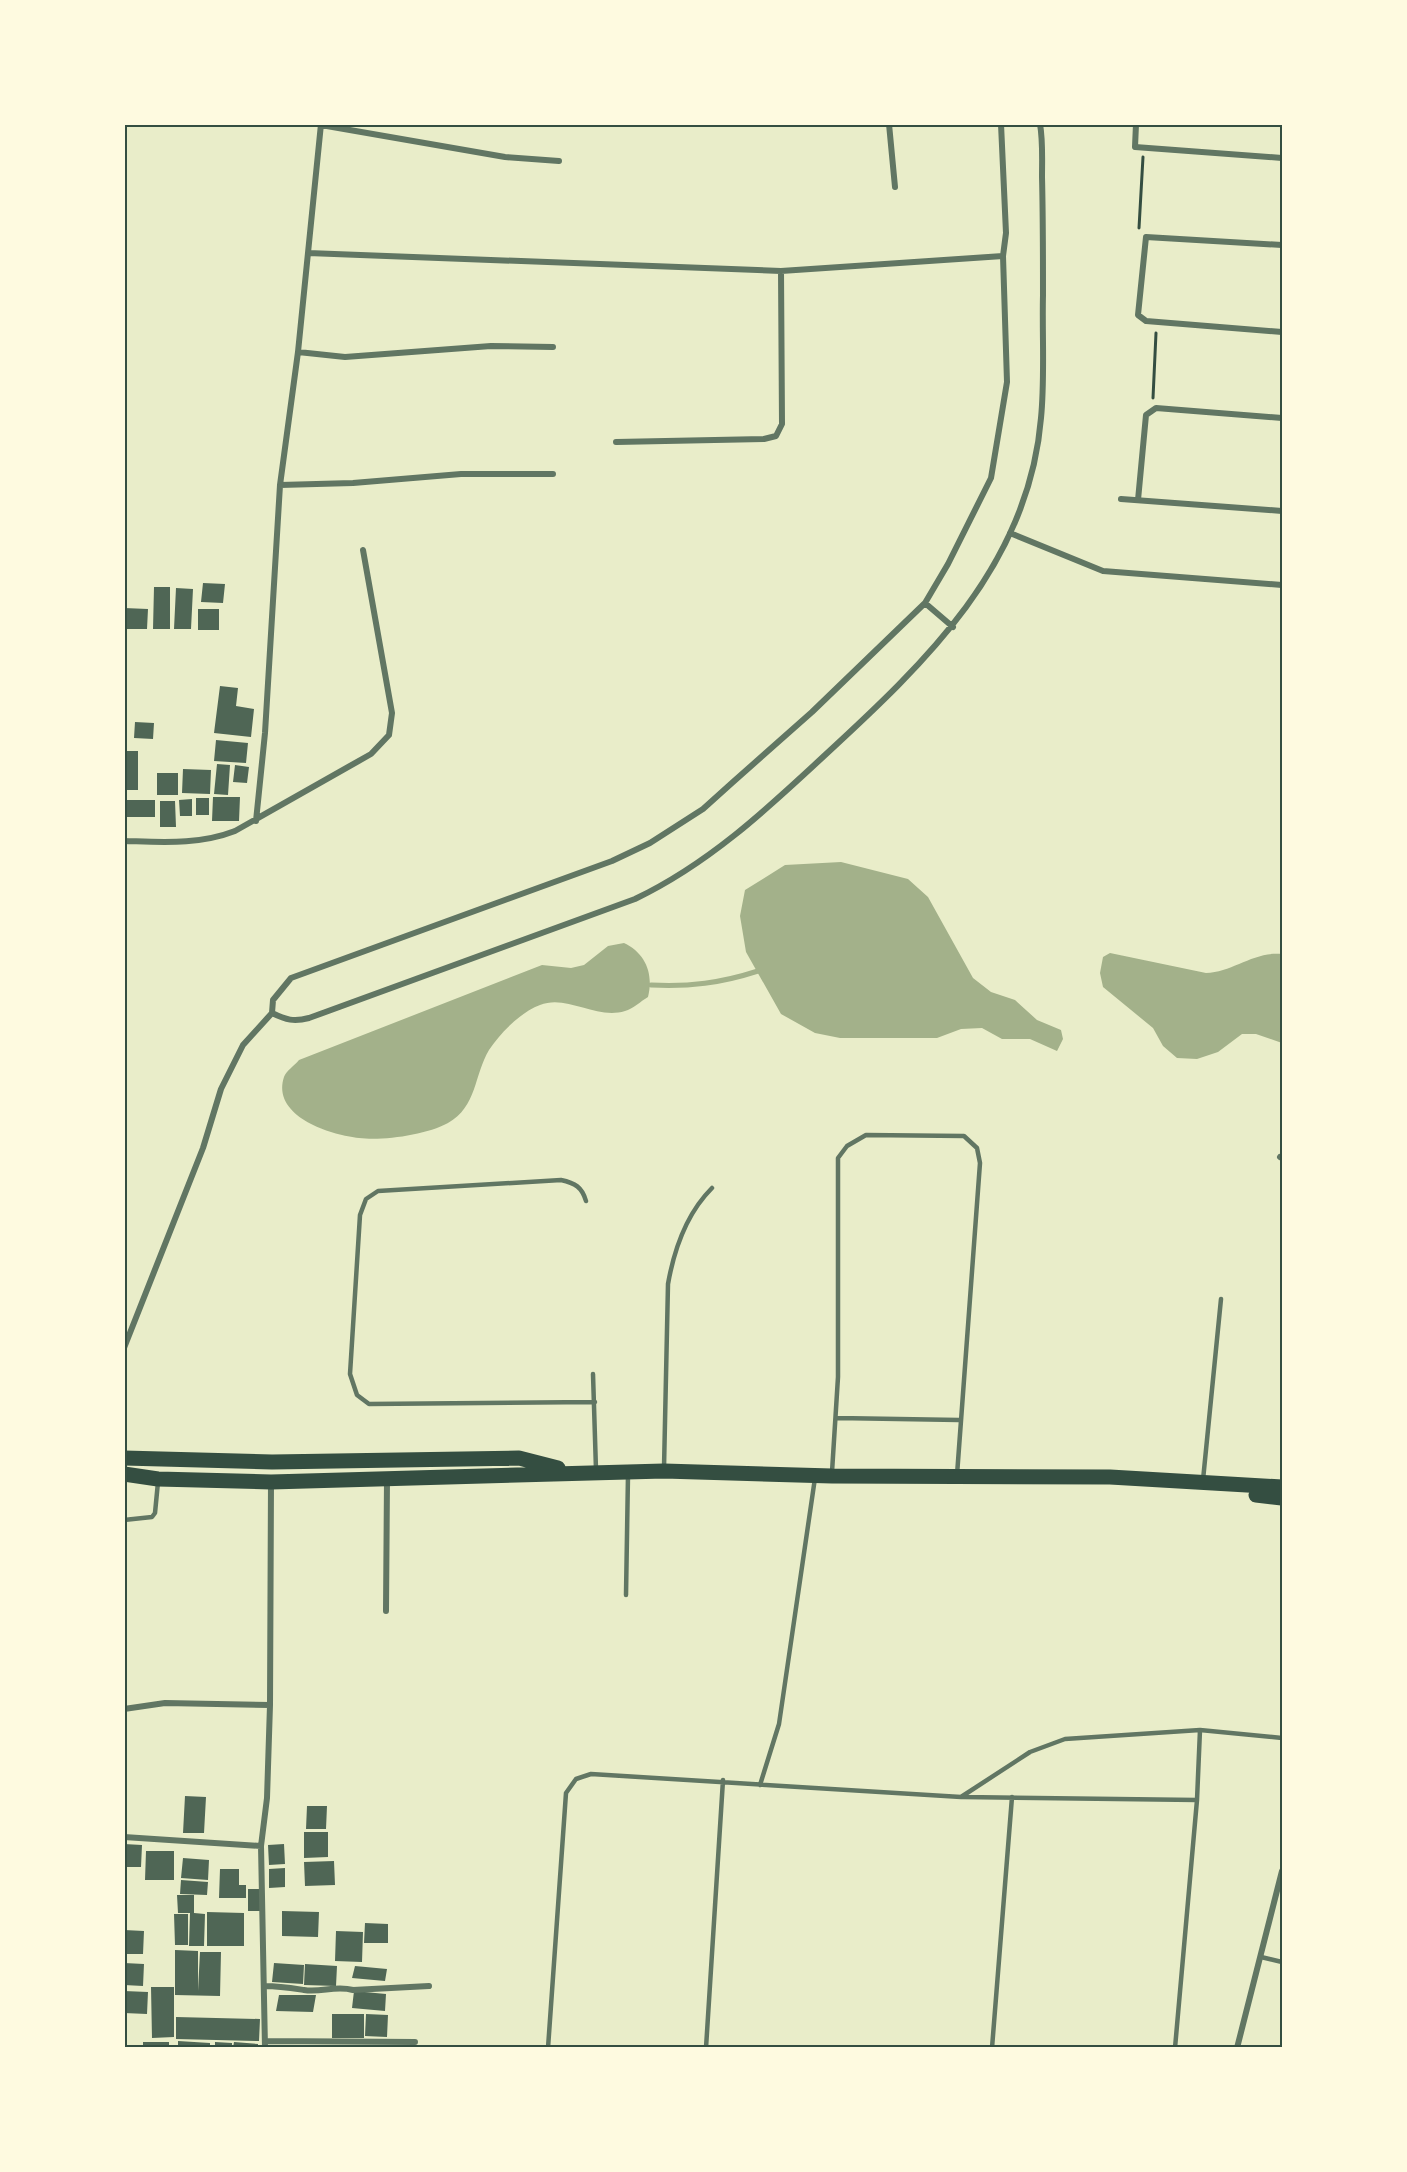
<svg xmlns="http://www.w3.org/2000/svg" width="1407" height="2172" viewBox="0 0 1407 2172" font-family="Figtree,sans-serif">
  <rect width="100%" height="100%" fill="#e9edc9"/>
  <path fill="#a3b18a" d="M 841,862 L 908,879 L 928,897 L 973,978 L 991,992 L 1015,1000 L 1037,1020 L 1061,1030 L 1063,1039 L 1057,1051 L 1030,1039 L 1002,1039 L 982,1028 L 961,1029 L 937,1038 L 840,1038 L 815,1033 L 781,1014 L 746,952 L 740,916 L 745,890 L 785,865 Z
    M 624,943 C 645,953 654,973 648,997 C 641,1001 633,1009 625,1011 C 596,1020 567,994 540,1005 C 521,1012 500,1033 489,1050 C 474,1075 477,1107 448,1123 C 426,1135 383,1141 359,1138 C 330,1135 271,1116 284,1077 C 286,1071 295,1065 299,1060 L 542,965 L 571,968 L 584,965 L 608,946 Z
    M 1110,953 L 1206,973 C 1233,972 1254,951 1282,954 L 1282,1043 L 1256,1034 L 1242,1034 L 1218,1052 L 1197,1059 L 1177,1058 L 1163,1046 L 1153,1028 L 1103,987 L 1100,973 L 1103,957 Z"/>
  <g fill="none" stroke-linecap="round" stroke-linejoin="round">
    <path stroke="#a3b18a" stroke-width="5" d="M 651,985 C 689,987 721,983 758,971"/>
  </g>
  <path fill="#4f6655" d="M 203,583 L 225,584 L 223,603 L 201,602 Z
    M 154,587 L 170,587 L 170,629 L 153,629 Z
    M 176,588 L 193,589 L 191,629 L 174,629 Z
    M 124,608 L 148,609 L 147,629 L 124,629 Z
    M 198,609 L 219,609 L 219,630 L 198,630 Z
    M 220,686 L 238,688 L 236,706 L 254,709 L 251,737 L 214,733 Z
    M 135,722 L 154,723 L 153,739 L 134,738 Z
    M 216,740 L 248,743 L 246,763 L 214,761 Z
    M 124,751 L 138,751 L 138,790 L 124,790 Z
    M 217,764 L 230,765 L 228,795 L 214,794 Z
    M 235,765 L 249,767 L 247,783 L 233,782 Z
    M 183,769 L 211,770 L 210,794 L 182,793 Z
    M 157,773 L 178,773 L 178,795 L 157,795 Z
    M 213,797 L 240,797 L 239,821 L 212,821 Z
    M 196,798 L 209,798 L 209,815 L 196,815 Z
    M 192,799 L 192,816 L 180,816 L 179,800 Z
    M 125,800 L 155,800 L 155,817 L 125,817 Z
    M 160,801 L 175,801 L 176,827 L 160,827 Z
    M 185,1796 L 206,1797 L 204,1833 L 183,1833 Z
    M 307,1806 L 327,1806 L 326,1829 L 306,1829 Z
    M 304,1832 L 328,1832 L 328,1857 L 304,1858 Z
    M 124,1844 L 142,1845 L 141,1867 L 124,1867 Z
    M 284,1844 L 285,1864 L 269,1865 L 268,1845 Z
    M 146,1851 L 174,1851 L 174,1880 L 145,1880 Z
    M 183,1858 L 209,1860 L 208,1880 L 181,1878 Z
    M 334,1861 L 335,1885 L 305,1886 L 304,1862 Z
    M 285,1868 L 285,1887 L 269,1888 L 269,1869 Z
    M 220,1869 L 239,1869 L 239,1885 L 246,1885 L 246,1898 L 219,1898 Z
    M 181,1880 L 208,1882 L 207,1895 L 180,1894 Z
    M 248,1889 L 260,1889 L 260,1911 L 248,1911 Z
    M 177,1895 L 194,1895 L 194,1913 L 205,1914 L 204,1946 L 189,1946 L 190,1913 L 178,1913 Z
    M 282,1911 L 319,1912 L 318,1937 L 282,1936 Z
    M 207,1912 L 244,1913 L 244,1946 L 207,1946 Z
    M 174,1914 L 188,1914 L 188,1945 L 175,1945 Z
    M 365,1923 L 388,1924 L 388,1943 L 364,1943 Z
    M 124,1930 L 144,1931 L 143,1954 L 124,1954 Z
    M 336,1931 L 363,1932 L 362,1962 L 335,1961 Z
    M 175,1950 L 198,1951 L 198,1991 L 200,1952 L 221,1952 L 220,1996 L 175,1995 Z
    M 124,1963 L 144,1964 L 143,1986 L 124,1985 Z
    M 274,1963 L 304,1965 L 303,1984 L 272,1982 Z
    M 305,1964 L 337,1966 L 336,1986 L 304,1985 Z
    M 355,1966 L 387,1969 L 385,1981 L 352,1978 Z
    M 151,1987 L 174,1987 L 174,2037 L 152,2038 Z
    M 124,1991 L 148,1992 L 147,2014 L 124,2013 Z
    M 354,1991 L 386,1994 L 385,2011 L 352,2008 Z
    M 279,1995 L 316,1995 L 313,2012 L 276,2011 Z
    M 332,2014 L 364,2014 L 364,2038 L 332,2038 Z
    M 366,2014 L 388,2015 L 387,2037 L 365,2036 Z
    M 176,2017 L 260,2019 L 259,2041 L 176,2039 Z
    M 178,2041 L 210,2043 L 210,2048 L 178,2048 Z
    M 143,2042 L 169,2042 L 169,2048 L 143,2048 Z
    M 215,2042 L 232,2043 L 232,2048 L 215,2048 Z
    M 234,2042 L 258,2044 L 258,2048 L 233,2048 Z"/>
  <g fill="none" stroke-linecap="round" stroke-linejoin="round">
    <path stroke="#344e41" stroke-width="3" d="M 1139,228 L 1143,157
      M 1153,398 L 1156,333"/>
    <path stroke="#617663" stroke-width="4.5" d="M 586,1201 C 582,1187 575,1183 561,1180 L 378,1191 L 366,1199 L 360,1215 L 350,1374 L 357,1395 L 369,1404 L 595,1402
      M 593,1374 L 596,1470
      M 837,1418 L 959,1420
      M 664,1468 L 668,1284 C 674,1250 687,1213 712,1188
      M 832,1472 L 838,1377 L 838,1158 L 847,1146 L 866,1135 L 964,1136 L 977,1148 L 980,1163 L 957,1475
      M 1203,1480 L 1221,1299
      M 124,1520 L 152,1517 L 155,1513 L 158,1482
      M 626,1595 L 628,1475
      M 760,1785 L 779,1724 L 815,1478
      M 963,1797 L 1197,1800
      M 1261,1957 L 1282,1962
      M 548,2048 L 566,1793 L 576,1779 L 591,1774 L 961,1797 L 1030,1752 L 1065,1739 L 1200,1730 L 1282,1738
      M 706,2048 L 723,1780
      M 992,2048 L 1012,1797
      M 1175,2048 L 1197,1800 L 1200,1730"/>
    <path stroke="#617663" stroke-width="6" d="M 889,124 L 895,187
      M 1136,124 L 1135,147 L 1282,158
      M 321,125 L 505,157 L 559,161
      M 1282,245 L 1146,237 L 1138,315 L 1146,321 L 1282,332
      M 308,253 L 781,271 L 1003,256
      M 298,352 L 345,357 L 491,346 L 553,347
      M 616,442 L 764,439 L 776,436 L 782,424 L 781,271
      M 280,485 L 353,483 L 461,474 L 553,474
      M 1121,499 L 1282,511
      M 1138,500 L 1146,415 L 1156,408 L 1282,418
      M 1010,533 L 1103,571 L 1282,585
      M 925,603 L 953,627
      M 256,821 L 265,733 L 280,485 L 298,352 L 321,124
      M 124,841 C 162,842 199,845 235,831 L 371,754 L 389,735 L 392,713 L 363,550
      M 272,1013 C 286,1020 294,1022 309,1018 L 635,899 C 708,864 765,811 824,756 C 925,663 1029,565 1041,418 C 1045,378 1042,336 1043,295 C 1043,256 1043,216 1042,177 C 1042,159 1043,141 1040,124
      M 1280,1157 L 1282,1158
      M 124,1348 L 203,1148 L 221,1089 L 243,1045 L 272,1013 L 273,1000 L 291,978 L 612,861 L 650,843 L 703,809 L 733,782 L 812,712 L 925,603 L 948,564 L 991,478 L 1007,382 L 1003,256 L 1006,233 L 1001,124
      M 386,1611 L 387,1480
      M 124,1709 L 165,1703 L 270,1705
      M 124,1837 L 261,1846
      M 265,1986 C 279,1986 291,1988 304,1990 C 321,1993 335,1985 353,1990 L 429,1986
      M 265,2041 L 415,2042
      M 265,2048 L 261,1846 L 267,1798 L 270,1705 L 271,1482
      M 1237,2048 L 1282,1871"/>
    <path stroke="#344e41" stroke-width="15" d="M 124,1458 L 272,1462 L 519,1458 L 558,1468
      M 124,1474 L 158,1479 L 271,1482 L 664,1471 L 832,1476 L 1110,1477 L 1282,1487
      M 1256,1495 L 1282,1498"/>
  </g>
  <rect width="1407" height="2172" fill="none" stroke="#fefae0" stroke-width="252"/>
  <rect x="126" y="126" width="1155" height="1920" fill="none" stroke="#344e41" stroke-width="2"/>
</svg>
